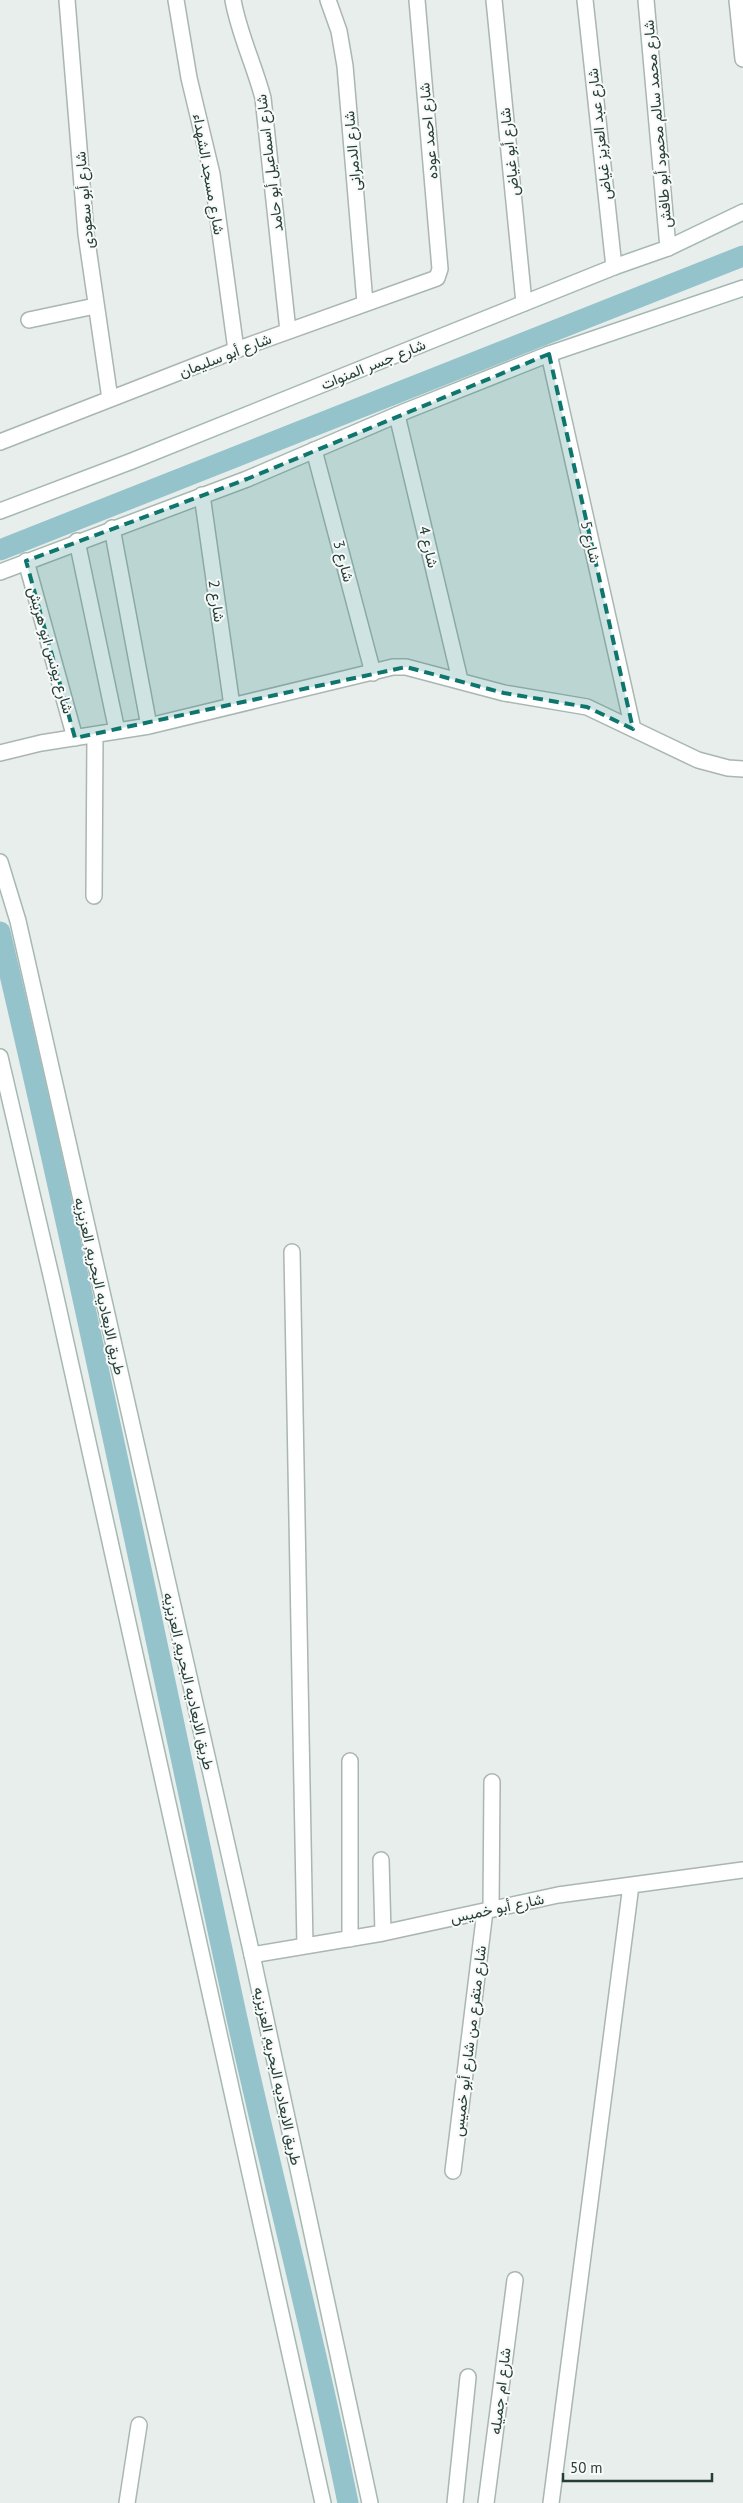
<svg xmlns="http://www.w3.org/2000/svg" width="743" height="2503" viewBox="0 0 743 2503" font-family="'PT Sans',Vazirmatn,sans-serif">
  <rect width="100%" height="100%" fill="#e7eeeb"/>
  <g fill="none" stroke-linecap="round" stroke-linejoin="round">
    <path stroke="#95c3cc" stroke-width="21" d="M 0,550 L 743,256
      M 0,932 C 85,1292 158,1654 236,2014 C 272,2178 315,2339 348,2503"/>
    <defs>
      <path id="street" d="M 67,0 L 86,234 L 110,399
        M 176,0 L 189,78 L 212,174 L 236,350
        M 233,0 C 239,34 254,64 263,98 L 288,331
        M 328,0 L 339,31 L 345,66 L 365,303
        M 494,0 L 524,303
        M 585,0 L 614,267
        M 646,0 L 668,248
        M 737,0 L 743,59
        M 29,320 L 95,306
        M 549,354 L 633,729
        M 397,415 L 460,680
        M 0,442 L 236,350 L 437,278 L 440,269 L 417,0
        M 314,450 L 373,673
        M 202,495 L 232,706
        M 112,528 L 149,726
        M 77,541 L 117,731
        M 26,561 L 75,738
        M 0,753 L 41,743 L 149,726 L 393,667 L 406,667 L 504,693 L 587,707 L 698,760 L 728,768 L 743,769
        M 94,896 L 95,735
        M 292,1252 L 305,1946
        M 350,1761 L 350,1939
        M 381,1860 L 383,1933
        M 491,1909 L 492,1782
        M 252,1955 L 383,1933 L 558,1895 L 743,1870
        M 453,2171 L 485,1911
        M 127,2503 L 139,2425
        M 455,2503 L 468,2377
        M 486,2503 L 515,2280
        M 551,2503 L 631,1885"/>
      <path id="secondary" d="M 0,511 L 132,461 L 614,267 L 668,248 L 743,212
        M 0,572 L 247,479 L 406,411 L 549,354 L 743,288
        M 0,862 L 18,921 L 252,1955 L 370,2503
        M 0,1057 L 53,1284 L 323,2503"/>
    </defs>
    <use href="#street" stroke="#aab6b2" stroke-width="18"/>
    <use href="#secondary" stroke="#a6b8b2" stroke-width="18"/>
    <use href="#street" stroke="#fff" stroke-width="15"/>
    <use href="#secondary" stroke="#fff" stroke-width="15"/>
  </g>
  <path fill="#0f766e" fill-opacity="0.2" stroke="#0f766e" stroke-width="4" stroke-dasharray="10 6" stroke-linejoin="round" d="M 549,354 L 633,729 L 587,707 L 504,693 L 406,667 L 75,738 L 26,561 L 247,479 Z"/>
  <g text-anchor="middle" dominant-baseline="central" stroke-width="4" stroke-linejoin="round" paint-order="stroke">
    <g font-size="15" fill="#273e38" stroke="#f7faf9">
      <text transform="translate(657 124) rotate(-95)">شارع محمد سالم محمود أبو طافش</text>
      <text transform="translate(428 131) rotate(-95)">شارع احمد عوده</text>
      <text transform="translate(599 134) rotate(-96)">شارع عبد العزيز غياض</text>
      <text transform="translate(352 151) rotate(-95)">شارع الدمرانى</text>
      <text transform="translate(509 152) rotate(-96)">شارع أبو غياض</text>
      <text transform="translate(269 163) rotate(-97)">شارع اسماعيل أبو حامد</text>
      <text transform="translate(209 174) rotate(80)">شارع مسجد الشهداء</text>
      <text transform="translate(84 200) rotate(-95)">شارع أبو سعودى</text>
      <text transform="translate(225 355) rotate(-21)">شارع أبو سليمان</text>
      <text transform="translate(373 364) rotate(-22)">شارع جسر المنوات</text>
      <text transform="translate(591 542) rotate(77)">شارع 5</text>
      <text transform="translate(429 547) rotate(77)">شارع 4</text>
      <text transform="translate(344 561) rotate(75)">شارع 3</text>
      <text transform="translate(217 601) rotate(82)">شارع 2</text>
      <text transform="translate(51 650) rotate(74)">شارع يونس ابو هريش</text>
      <text transform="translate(100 1286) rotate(77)">طريق الابعاديه البحريه, العزيزيه</text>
      <text transform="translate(189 1681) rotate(77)">طريق الابعاديه البحريه, العزيزيه</text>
      <text transform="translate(497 1908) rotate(-12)">شارع أبو خميس</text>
      <text transform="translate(469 2041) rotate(-83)">شارع متفرع من شارع أبو خميس</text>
      <text transform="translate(278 2076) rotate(78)">طريق الابعاديه البحريه, العزيزيه</text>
      <text transform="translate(500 2391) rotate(-83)">شارع ام جميله</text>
    </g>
  </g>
  <path d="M563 2473v8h149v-8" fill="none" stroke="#273e38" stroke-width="2.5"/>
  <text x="570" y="2473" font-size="15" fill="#273e38" stroke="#f7faf9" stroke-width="4" paint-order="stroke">50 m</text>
</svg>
